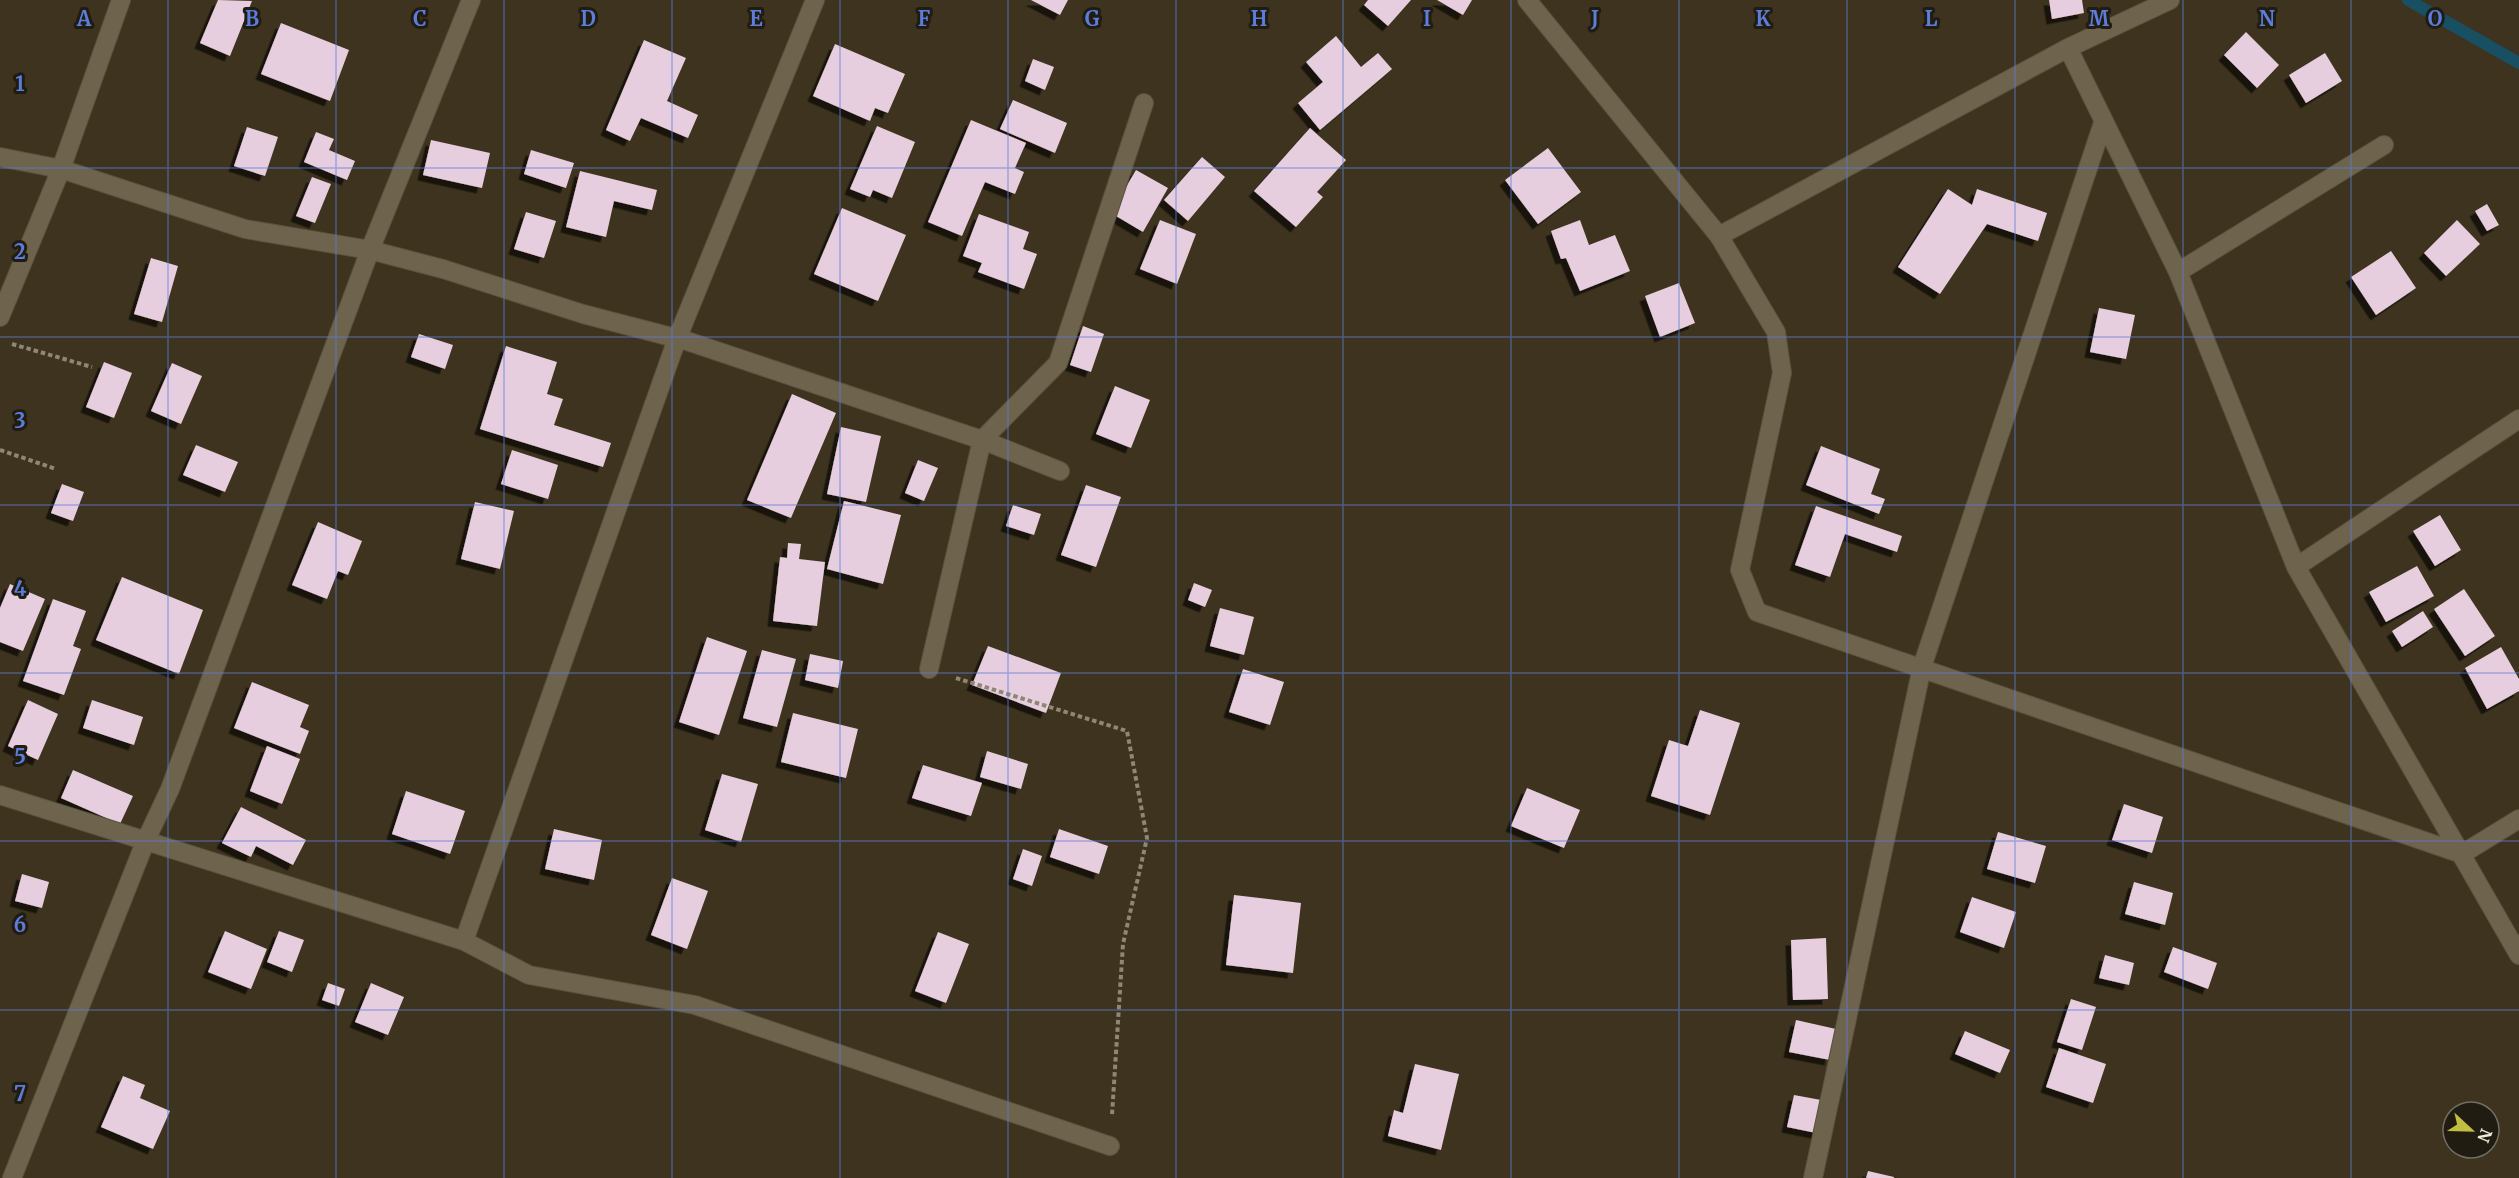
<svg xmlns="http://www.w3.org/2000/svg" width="2519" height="1178" viewBox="0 0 2519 1178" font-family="Merriweather,serif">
  <defs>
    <filter id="shadow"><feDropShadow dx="-5.5" dy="5.5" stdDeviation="0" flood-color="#0009"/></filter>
  </defs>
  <rect width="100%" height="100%" fill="#3d331e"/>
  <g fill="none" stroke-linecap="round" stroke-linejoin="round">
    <path stroke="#194f63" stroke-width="12" d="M 2408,0 L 2519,63"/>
  </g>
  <path fill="#e7cedf" filter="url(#shadow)" d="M 218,0 L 252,1 L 230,56 L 200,43 Z
    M 1031,0 L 1068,0 L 1060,15 Z
    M 1368,0 L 1411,0 L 1388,26 L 1364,5 Z
    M 1437,0 L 1472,0 L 1463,15 Z
    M 2049,0 L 2082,0 L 2084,13 L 2052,19 Z
    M 281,23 L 349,50 L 330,101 L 261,74 Z
    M 2246,32 L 2279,65 L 2257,88 L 2224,55 Z
    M 1336,36 L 1361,67 L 1378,53 L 1392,69 L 1320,130 L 1298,103 L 1323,82 L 1306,62 Z
    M 644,40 L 686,58 L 667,101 L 698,115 L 688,138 L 641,118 L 630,141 L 606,130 Z
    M 835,44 L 905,74 L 888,113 L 875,108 L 870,121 L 813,96 Z
    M 2325,53 L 2342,81 L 2306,103 L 2289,75 Z
    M 1033,59 L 1054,67 L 1045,90 L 1025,81 Z
    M 1013,100 L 1067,123 L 1055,153 L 1000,129 Z
    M 971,120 L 1026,143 L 1015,168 L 1024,172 L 1015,194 L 985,182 L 962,236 L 928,222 Z
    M 877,126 L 915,142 L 892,198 L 873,190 L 870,197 L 850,189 Z
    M 247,127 L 278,137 L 265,176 L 234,166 Z
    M 1310,128 L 1346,160 L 1317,192 L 1323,197 L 1296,227 L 1254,191 Z
    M 316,132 L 334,139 L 329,150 L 355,161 L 347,180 L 304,162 Z
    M 431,140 L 490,153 L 482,188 L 423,175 Z
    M 1548,148 L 1581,192 L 1538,224 L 1505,180 Z
    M 531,150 L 574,163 L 566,188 L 524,174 Z
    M 1202,157 L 1225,177 L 1188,221 L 1164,200 Z
    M 1136,170 L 1168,188 L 1143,232 L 1111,213 Z
    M 580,171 L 657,190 L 652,210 L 614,201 L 606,237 L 566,227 Z
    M 312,177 L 331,184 L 315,223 L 296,216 Z
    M 1948,189 L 1972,205 L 1977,189 L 2047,213 L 2038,241 L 1987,224 L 1940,294 L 1898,267 Z
    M 2487,204 L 2499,225 L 2487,231 L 2475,211 Z
    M 842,208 L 906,235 L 878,301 L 814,274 Z
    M 526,212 L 556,221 L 544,258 L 514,249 Z
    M 979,214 L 1029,232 L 1023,249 L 1037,254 L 1024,289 L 978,272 L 982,263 L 963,256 Z
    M 1160,220 L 1196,234 L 1177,284 L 1140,269 Z
    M 1580,220 L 1589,245 L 1615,235 L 1630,271 L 1580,291 L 1566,258 L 1561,259 L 1551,231 Z
    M 2457,220 L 2480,244 L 2446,276 L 2424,253 Z
    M 2391,251 L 2416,288 L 2376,315 L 2351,277 Z
    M 151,258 L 178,266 L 162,322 L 134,314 Z
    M 1679,283 L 1695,323 L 1660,337 L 1645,296 Z
    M 2099,308 L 2135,315 L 2126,359 L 2090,352 Z
    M 1083,326 L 1104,334 L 1091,372 L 1070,365 Z
    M 419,334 L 453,345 L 445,369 L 411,357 Z
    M 506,346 L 557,362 L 547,394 L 563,399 L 554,425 L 611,443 L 603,467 L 480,429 Z
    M 104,362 L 132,373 L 114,418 L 86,407 Z
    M 172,363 L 202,376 L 181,424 L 151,411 Z
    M 1115,386 L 1150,400 L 1131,448 L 1096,434 Z
    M 792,394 L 836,413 L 791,518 L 747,500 Z
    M 841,427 L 881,436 L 866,502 L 827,494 Z
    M 196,445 L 238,462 L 225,492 L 183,475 Z
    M 1821,446 L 1880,469 L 1871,494 L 1885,499 L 1879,514 L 1806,485 Z
    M 512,450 L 558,465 L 548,499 L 501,484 Z
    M 918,460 L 938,468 L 924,501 L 905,493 Z
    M 62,484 L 84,492 L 73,521 L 51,513 Z
    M 1086,485 L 1121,497 L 1096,567 L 1061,555 Z
    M 844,501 L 901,515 L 883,584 L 827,569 Z
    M 475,502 L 514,511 L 500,569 L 461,559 Z
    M 1013,505 L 1041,514 L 1034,535 L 1006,526 Z
    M 1816,506 L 1902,536 L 1897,552 L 1845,534 L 1830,577 L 1795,565 Z
    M 2440,515 L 2461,550 L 2435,566 L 2413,531 Z
    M 318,522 L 362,541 L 348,575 L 338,571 L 327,599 L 292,585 Z
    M 788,543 L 801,544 L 799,559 L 825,562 L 817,626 L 773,621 L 780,557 L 787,558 Z
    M 2417,566 L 2434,596 L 2386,622 L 2369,592 Z
    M 122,577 L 203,610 L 179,674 L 96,640 Z
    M 1194,583 L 1212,590 L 1205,607 L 1188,600 Z
    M 10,584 L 45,599 L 23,651 L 0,642 L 0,608 Z
    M 2464,589 L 2495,636 L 2465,656 L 2434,609 Z
    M 53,599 L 86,611 L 73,646 L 81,649 L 64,695 L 23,681 Z
    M 1220,608 L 1254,617 L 1244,655 L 1210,646 Z
    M 2423,611 L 2433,627 L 2402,647 L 2392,631 Z
    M 707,637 L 747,651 L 719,735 L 679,722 Z
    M 988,646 L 1061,673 L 1046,713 L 972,685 Z
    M 2501,647 L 2519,679 L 2519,691 L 2487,709 L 2465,668 Z
    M 762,650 L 796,659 L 777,727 L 743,718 Z
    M 810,654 L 843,661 L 838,688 L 805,680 Z
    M 1243,669 L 1284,682 L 1270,725 L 1229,712 Z
    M 252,682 L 309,705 L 300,727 L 309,731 L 300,754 L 234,728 Z
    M 28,700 L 58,714 L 38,760 L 8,746 Z
    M 92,700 L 143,717 L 134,745 L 83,728 Z
    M 1700,710 L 1740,723 L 1710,815 L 1651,796 L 1669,740 L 1688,746 Z
    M 793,713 L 858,729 L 846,778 L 781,762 Z
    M 267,746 L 300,759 L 282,804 L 250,791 Z
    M 987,751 L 1028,764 L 1021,789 L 980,777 Z
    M 923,765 L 982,783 L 971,816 L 912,798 Z
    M 73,770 L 133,796 L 120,824 L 61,798 Z
    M 722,774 L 758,784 L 741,842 L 705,830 Z
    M 1527,788 L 1580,810 L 1564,848 L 1511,826 Z
    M 406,791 L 465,811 L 450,854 L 392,834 Z
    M 2124,804 L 2163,817 L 2152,853 L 2112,840 Z
    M 241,807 L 306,840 L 293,865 L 256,846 L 251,857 L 222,843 Z
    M 554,829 L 602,840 L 594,880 L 545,869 Z
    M 1059,829 L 1108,846 L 1099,874 L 1050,857 Z
    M 1998,832 L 2046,846 L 2035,883 L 1987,869 Z
    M 1023,849 L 1042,856 L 1032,886 L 1013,879 Z
    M 22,874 L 49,882 L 42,908 L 15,901 Z
    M 672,878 L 708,891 L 687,949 L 651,935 Z
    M 2134,882 L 2173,893 L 2165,925 L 2125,914 Z
    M 1234,895 L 1301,903 L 1293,973 L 1226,965 Z
    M 1972,897 L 2016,912 L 2004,948 L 1960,932 Z
    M 225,931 L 267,949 L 251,989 L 208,972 Z
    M 279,931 L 304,940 L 292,972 L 267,962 Z
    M 938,932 L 969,944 L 946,1003 L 915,991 Z
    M 1826,938 L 1828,999 L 1793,1000 L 1791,940 Z
    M 2173,947 L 2217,963 L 2208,989 L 2164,972 Z
    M 2105,955 L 2134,963 L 2129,985 L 2099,978 Z
    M 328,983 L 345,989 L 339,1006 L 322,1000 Z
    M 371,983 L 404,997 L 388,1035 L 355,1022 Z
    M 2071,999 L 2096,1007 L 2082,1050 L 2057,1042 Z
    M 1796,1020 L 1836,1029 L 1830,1060 L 1789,1052 Z
    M 1965,1031 L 2010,1050 L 2000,1073 L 1955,1054 Z
    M 2059,1048 L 2106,1064 L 2093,1103 L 2046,1087 Z
    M 1415,1064 L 1459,1074 L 1441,1150 L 1388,1136 L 1394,1110 L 1403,1113 Z
    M 123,1076 L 145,1085 L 140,1098 L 170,1111 L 153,1149 L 101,1127 Z
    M 1794,1095 L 1832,1102 L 1826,1135 L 1787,1127 Z
    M 1868,1171 L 1894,1177 L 1894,1178 L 1866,1178 Z"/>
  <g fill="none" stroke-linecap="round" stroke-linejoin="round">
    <defs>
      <path id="minor" d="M 1527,0 L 1719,236 L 1776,332 L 1782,373 L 1740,570 L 1757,612 L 2462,854 L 2519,819
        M 2068,48 L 2178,272 L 2296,567 L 2519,955
        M 0,157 L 61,169 L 245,229 L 370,250 L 443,269 L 583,314 L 687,341 L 982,440 L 1060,471
        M 1719,236 L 2068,48 L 2170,0
        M 2178,272 L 2384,145
        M 0,317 L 61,169 L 121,0
        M 2296,567 L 2519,419
        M 929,669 L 982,440 L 1058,363 L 1144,103
        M 0,795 L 464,941 L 529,975 L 695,1005 L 1110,1146
        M 464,941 L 677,339 L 815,0
        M 12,1178 L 146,840 L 170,789 L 370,250 L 471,0
        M 1813,1178 L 1922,667 L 2103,123"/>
    </defs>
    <use href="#minor" stroke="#59513e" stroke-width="20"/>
    <path stroke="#8f8675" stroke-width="4" stroke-dasharray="4.5 3" stroke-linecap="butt" d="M 12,344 L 92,367
      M 0,450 L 56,469
      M 956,678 L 1127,731 L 1147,838 L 1123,944 L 1112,1115"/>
    <use href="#minor" stroke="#6e644d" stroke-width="18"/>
  </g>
  <path fill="none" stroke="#5c7dda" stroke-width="1.5" stroke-opacity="0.55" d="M 168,0 L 168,1178M 336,0 L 336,1178M 504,0 L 504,1178M 672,0 L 672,1178M 840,0 L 840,1178M 1008,0 L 1008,1178M 1176,0 L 1176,1178M 1343,0 L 1343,1178M 1511,0 L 1511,1178M 1679,0 L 1679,1178M 1847,0 L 1847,1178M 2015,0 L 2015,1178M 2183,0 L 2183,1178M 2351,0 L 2351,1178M 0,168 L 2519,168M 0,337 L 2519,337M 0,505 L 2519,505M 0,673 L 2519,673M 0,841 L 2519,841M 0,1010 L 2519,1010"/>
  <g font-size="20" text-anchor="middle" font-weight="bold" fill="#5c7dda" stroke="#201c12" stroke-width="6" stroke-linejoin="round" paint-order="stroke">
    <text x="84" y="26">A</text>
    <text x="252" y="26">B</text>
    <text x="420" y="26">C</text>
    <text x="588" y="26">D</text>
    <text x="756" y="26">E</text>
    <text x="924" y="26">F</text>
    <text x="1092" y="26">G</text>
    <text x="1259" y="26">H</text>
    <text x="1427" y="26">I</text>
    <text x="1595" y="26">J</text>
    <text x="1763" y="26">K</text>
    <text x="1931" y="26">L</text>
    <text x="2099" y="26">M</text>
    <text x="2267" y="26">N</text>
    <text x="2435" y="26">O</text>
    <text x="20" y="91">1</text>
    <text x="20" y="259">2</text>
    <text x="20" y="428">3</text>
    <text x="20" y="596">4</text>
    <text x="20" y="764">5</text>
    <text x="20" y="932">6</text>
    <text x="20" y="1101">7</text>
  </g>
  <g transform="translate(2471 1130) rotate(112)"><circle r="28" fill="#201c12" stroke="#736e63" stroke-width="1.5"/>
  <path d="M0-4.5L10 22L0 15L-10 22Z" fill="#c1be40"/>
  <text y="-9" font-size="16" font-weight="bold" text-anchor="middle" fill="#f0eadd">N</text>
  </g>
</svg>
